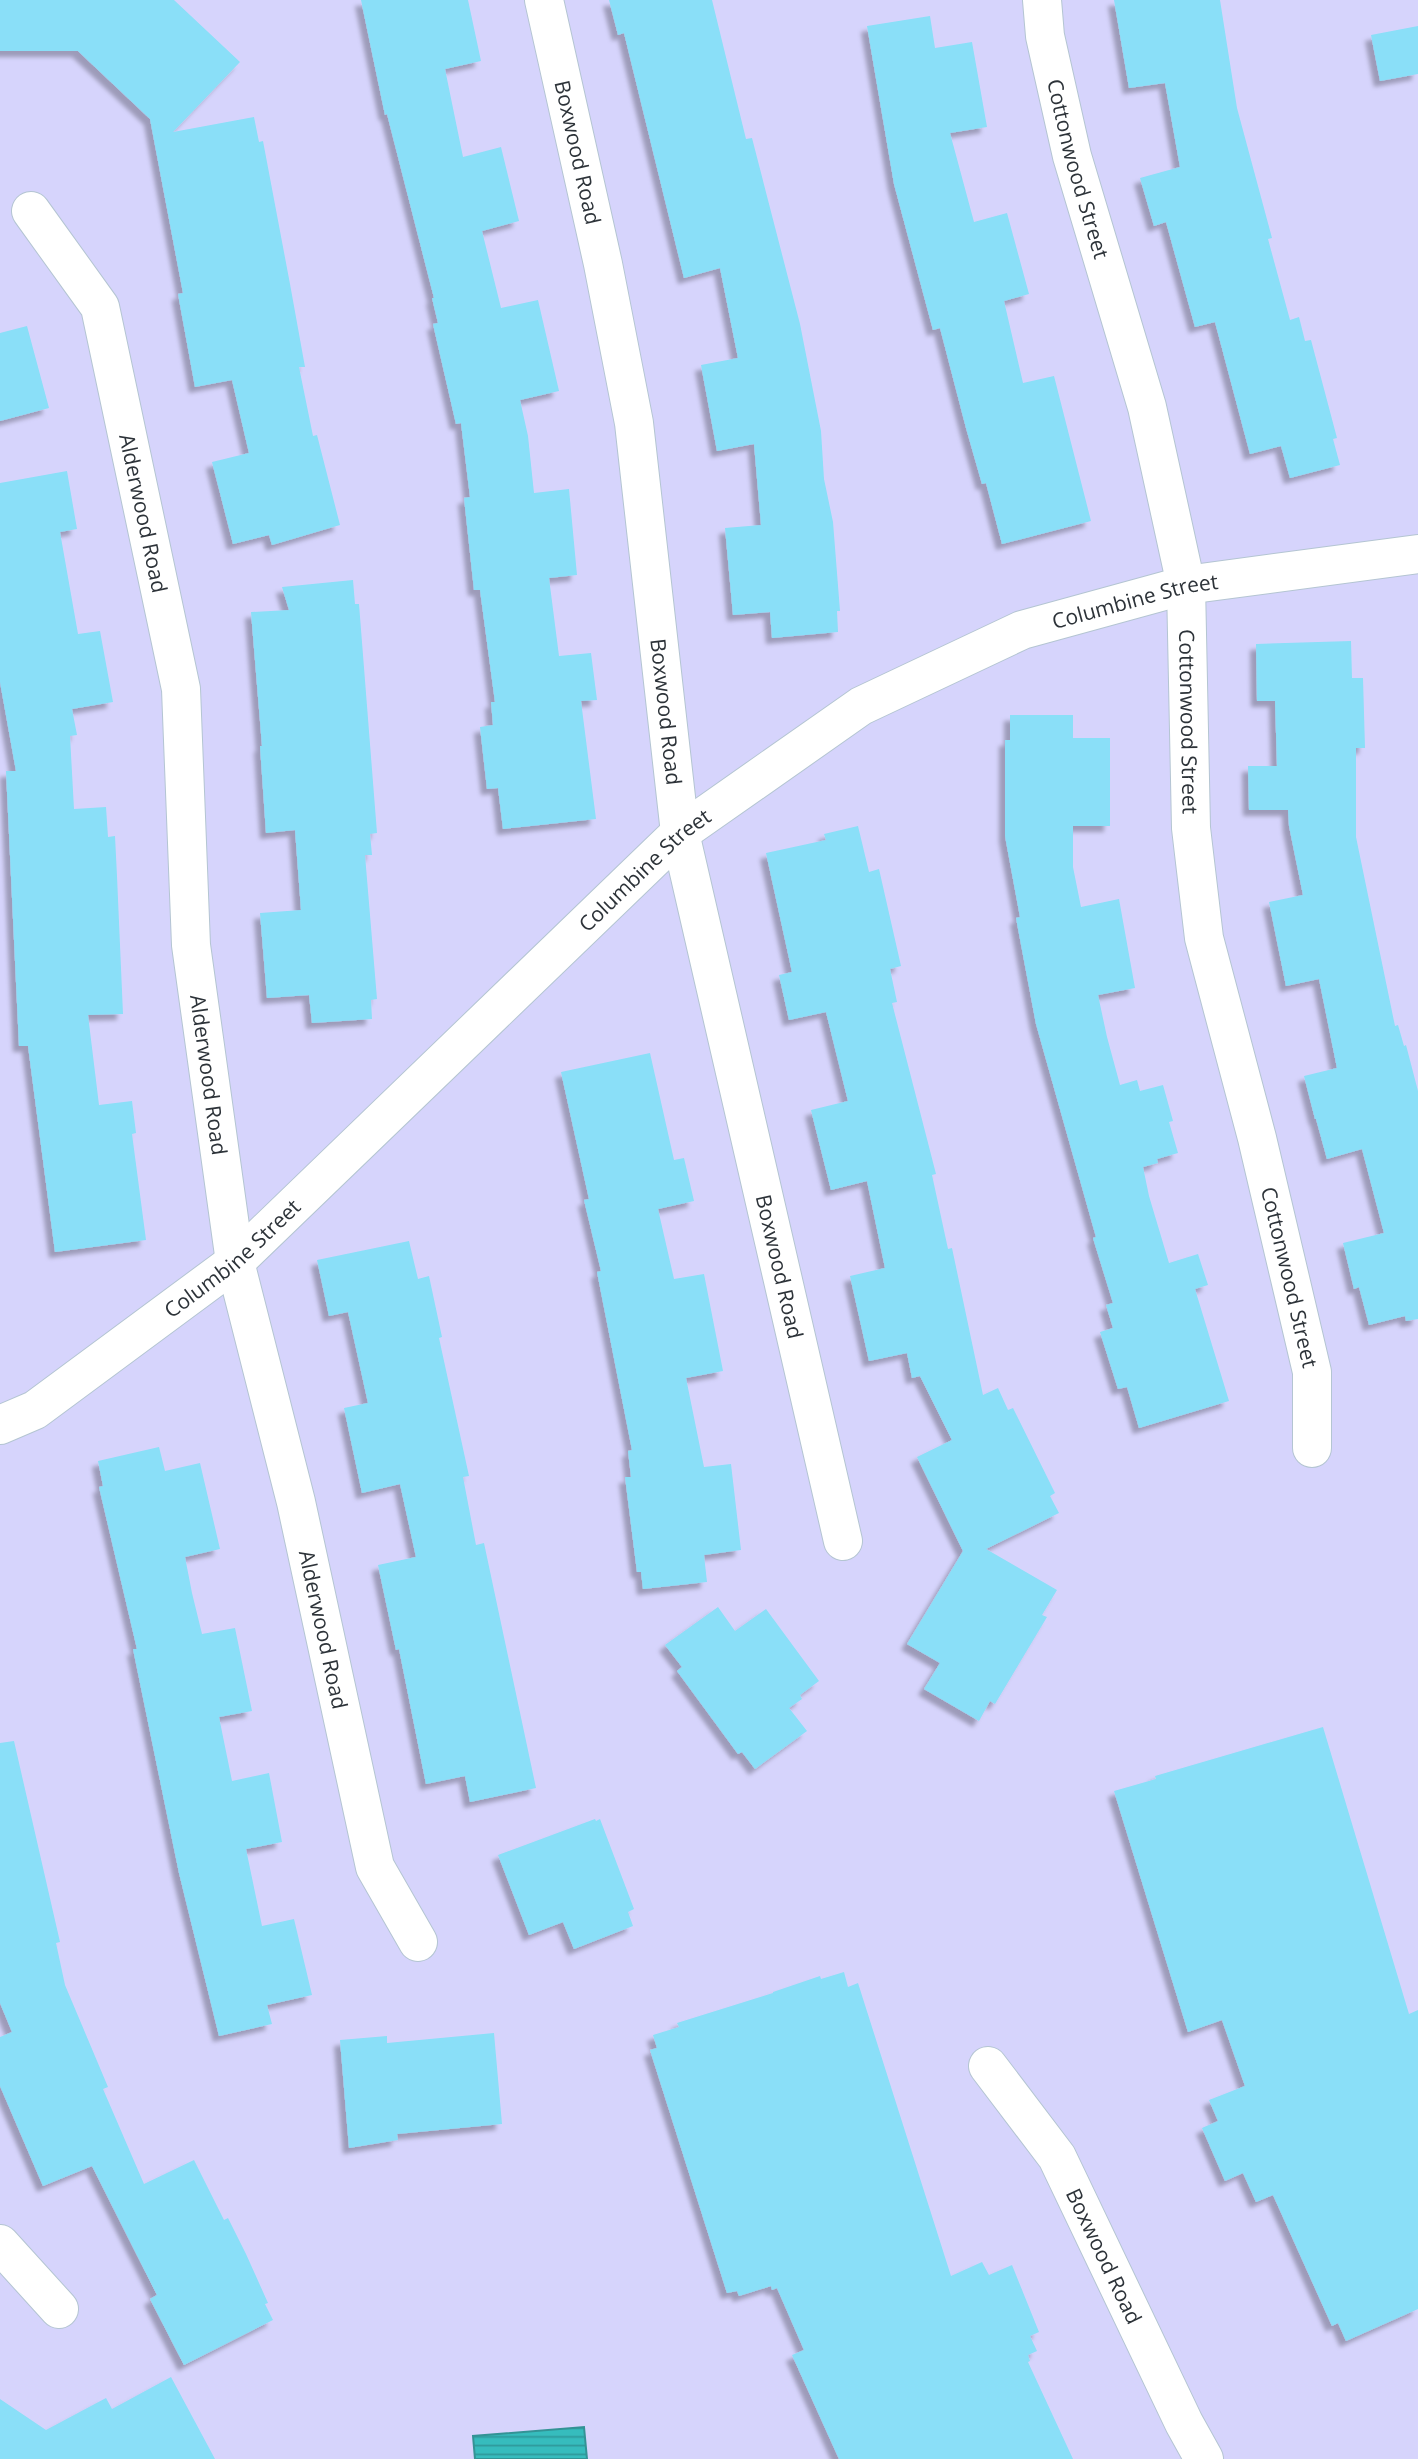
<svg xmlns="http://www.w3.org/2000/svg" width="1418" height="2459" viewBox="0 0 1418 2459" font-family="'Open Sans',sans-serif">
  <defs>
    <pattern id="water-rules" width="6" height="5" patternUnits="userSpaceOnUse" patternTransform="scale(1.75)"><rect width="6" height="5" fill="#36bcbd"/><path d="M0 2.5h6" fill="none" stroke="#2e999b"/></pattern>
    <filter id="shadow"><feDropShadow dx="-6" dy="6" stdDeviation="2" flood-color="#0004"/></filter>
  </defs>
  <rect width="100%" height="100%" fill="#ddeefc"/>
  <path fill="#d6d4fc" d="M 0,0 L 1418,0 L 1418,2459 L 0,2459 Z"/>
  <path fill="url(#water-rules)" stroke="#339395" stroke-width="2" d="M 584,2427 L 587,2459 L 475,2459 L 473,2436 Z"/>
  <path fill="#8adff8" filter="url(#shadow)" d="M 0,0 L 174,0 L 240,62 L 173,132 L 254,117 L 259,142 L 263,141 L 290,284 L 305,367 L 299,367 L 313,436 L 317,435 L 340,525 L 272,545 L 269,535 L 233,544 L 212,462 L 249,453 L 232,380 L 195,387 L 178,294 L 183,293 L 150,119 L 78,51 L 0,51 Z
    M 361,0 L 468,0 L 481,61 L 445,69 L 463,157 L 501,147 L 519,221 L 482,231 L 501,308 L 538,300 L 559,391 L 520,400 L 528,436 L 534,493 L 569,489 L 577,575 L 549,578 L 559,656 L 591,653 L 597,700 L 581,701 L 596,819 L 503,829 L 498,788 L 487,789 L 480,727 L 493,725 L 491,702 L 495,702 L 480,590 L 474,590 L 464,498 L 470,497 L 461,423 L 456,424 L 433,324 L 438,323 L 432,298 L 434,298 L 387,114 L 385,115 Z
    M 609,0 L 712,0 L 746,139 L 752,138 L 800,324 L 821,431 L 824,479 L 833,522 L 840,611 L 837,611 L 838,632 L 772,638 L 770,612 L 733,615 L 725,528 L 761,525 L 754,444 L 717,451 L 701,365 L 738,358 L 720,268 L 684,278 L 624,33 L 618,35 Z
    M 1114,0 L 1220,0 L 1237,108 L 1272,238 L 1268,239 L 1290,320 L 1299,317 L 1305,341 L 1311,340 L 1337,438 L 1333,439 L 1340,465 L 1290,478 L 1281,446 L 1250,454 L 1215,322 L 1195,327 L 1166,222 L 1154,226 L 1140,178 L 1180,167 L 1165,83 L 1129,88 Z
    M 930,16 L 935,48 L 972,42 L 987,127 L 950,133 L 974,222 L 1007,213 L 1029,294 L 1004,301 L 1023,383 L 1054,376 L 1091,521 L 1002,544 L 986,483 L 982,484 L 966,428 L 940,328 L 933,330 L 894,184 L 867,26 Z
    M 1418,26 L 1418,74 L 1380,81 L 1371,35 Z
    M 27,326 L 49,408 L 0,421 L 0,333 Z
    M 67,471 L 77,529 L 60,532 L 78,634 L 100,631 L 113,702 L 72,709 L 77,735 L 70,736 L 74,809 L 106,807 L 108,837 L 115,836 L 117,876 L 123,1014 L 88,1015 L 99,1105 L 132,1101 L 136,1133 L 132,1134 L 146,1240 L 55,1252 L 28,1046 L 19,1046 L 6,771 L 16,771 L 0,682 L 0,483 Z
    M 353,580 L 355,604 L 359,604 L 377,833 L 370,834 L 372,855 L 365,855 L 377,999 L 371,1000 L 372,1019 L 312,1023 L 309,995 L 267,998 L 260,913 L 301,910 L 295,830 L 266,833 L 260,746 L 262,746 L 251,612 L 289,610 L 282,587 Z
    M 1351,641 L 1352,678 L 1363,678 L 1365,748 L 1356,748 L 1356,837 L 1395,1026 L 1398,1025 L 1404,1046 L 1406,1045 L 1418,1091 L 1418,1319 L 1406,1321 L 1405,1316 L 1369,1325 L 1359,1287 L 1354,1289 L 1343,1243 L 1384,1233 L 1362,1149 L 1327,1159 L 1316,1119 L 1315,1119 L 1304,1076 L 1337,1068 L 1319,979 L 1286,986 L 1269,902 L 1303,895 L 1289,826 L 1288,810 L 1249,810 L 1248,766 L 1277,766 L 1275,701 L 1257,701 L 1256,644 Z
    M 1010,715 L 1073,715 L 1073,738 L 1110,738 L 1110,826 L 1073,826 L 1073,867 L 1081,907 L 1119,899 L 1135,988 L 1098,995 L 1107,1037 L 1120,1085 L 1137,1080 L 1140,1091 L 1163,1085 L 1173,1121 L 1169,1122 L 1178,1153 L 1157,1159 L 1158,1163 L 1143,1167 L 1149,1196 L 1169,1263 L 1198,1254 L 1208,1285 L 1195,1289 L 1229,1401 L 1139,1428 L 1127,1387 L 1118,1389 L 1100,1332 L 1113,1328 L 1106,1305 L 1113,1303 L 1093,1238 L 1096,1237 L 1036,1024 L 1016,918 L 1020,917 L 1005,836 L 1005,740 L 1010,740 Z
    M 858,826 L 869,872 L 879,869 L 901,966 L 890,969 L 897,1002 L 892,1003 L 936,1174 L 932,1175 L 948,1249 L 952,1248 L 983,1395 L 998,1388 L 1008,1410 L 1013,1408 L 1055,1493 L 1050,1496 L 1059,1513 L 986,1549 L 1057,1590 L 1042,1615 L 1047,1617 L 995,1704 L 990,1701 L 979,1721 L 924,1689 L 940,1663 L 907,1644 L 963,1551 L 917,1457 L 952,1440 L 920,1376 L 912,1378 L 907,1353 L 869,1361 L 850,1276 L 885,1268 L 867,1181 L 831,1190 L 811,1110 L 848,1101 L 826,1012 L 789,1020 L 779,975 L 792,972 L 766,853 L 826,840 L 824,834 Z
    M 650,1053 L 674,1160 L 684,1158 L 694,1201 L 658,1209 L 674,1279 L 704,1274 L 723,1371 L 686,1378 L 704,1467 L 731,1464 L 741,1550 L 704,1555 L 707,1582 L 643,1589 L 641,1572 L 637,1572 L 625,1477 L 631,1477 L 628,1451 L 632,1450 L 597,1272 L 601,1271 L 584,1200 L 589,1199 L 561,1072 Z
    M 409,1241 L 418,1279 L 429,1276 L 442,1337 L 439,1338 L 469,1476 L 463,1477 L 476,1545 L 484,1543 L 536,1788 L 470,1802 L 465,1776 L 426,1784 L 399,1649 L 396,1650 L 378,1565 L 416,1557 L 400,1484 L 362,1493 L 344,1408 L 368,1403 L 348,1312 L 329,1316 L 317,1260 Z
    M 159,1447 L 165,1471 L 200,1463 L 220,1549 L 185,1557 L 192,1593 L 202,1634 L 235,1628 L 252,1711 L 219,1717 L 232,1781 L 269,1773 L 282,1842 L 246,1849 L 262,1926 L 294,1919 L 312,1995 L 267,2005 L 272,2024 L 219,2036 L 179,1873 L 133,1649 L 137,1649 L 99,1487 L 103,1486 L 98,1461 Z
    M 718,1607 L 735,1631 L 766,1609 L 819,1681 L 800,1695 L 802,1699 L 789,1708 L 807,1731 L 755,1769 L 742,1752 L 738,1754 L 677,1671 L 682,1667 L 665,1645 Z
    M 1323,1727 L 1409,2014 L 1418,2010 L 1418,2309 L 1346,2341 L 1338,2323 L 1332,2326 L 1273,2195 L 1256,2202 L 1243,2173 L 1225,2181 L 1202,2128 L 1218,2121 L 1209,2100 L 1245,2086 L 1222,2020 L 1188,2032 L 1114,1791 L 1156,1779 L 1155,1776 Z
    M 14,1741 L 60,1942 L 56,1943 L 65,1985 L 108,2087 L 103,2089 L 144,2184 L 194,2160 L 224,2220 L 228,2218 L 246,2254 L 268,2303 L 265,2304 L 273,2320 L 184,2365 L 150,2299 L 157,2295 L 92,2166 L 43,2186 L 0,2086 L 0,2037 L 12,2032 L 0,2003 L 0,1743 Z
    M 595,1819 L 596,1821 L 600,1819 L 634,1909 L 628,1912 L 633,1926 L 574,1949 L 563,1922 L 529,1935 L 498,1855 Z
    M 844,1972 L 848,1987 L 858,1983 L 951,2276 L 982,2262 L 989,2275 L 1012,2265 L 1039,2332 L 1030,2336 L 1037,2351 L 1028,2355 L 1030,2361 L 1028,2362 L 1073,2459 L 839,2459 L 792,2355 L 804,2350 L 777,2288 L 772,2290 L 771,2286 L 739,2296 L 737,2291 L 727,2293 L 650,2050 L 657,2048 L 653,2035 L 679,2027 L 677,2023 L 773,1993 L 773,1992 L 820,1976 L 821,1979 Z
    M 494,2033 L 502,2124 L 397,2134 L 398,2140 L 349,2148 L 340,2040 L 387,2036 L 387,2043 Z
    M 171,2377 L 215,2459 L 0,2459 L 0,2399 L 46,2430 L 106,2398 L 112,2409 Z"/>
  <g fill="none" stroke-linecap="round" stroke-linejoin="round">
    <defs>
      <g id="minor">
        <path id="s1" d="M 544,0 L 603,264 L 634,423 L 680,833 L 843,1541"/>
        <path id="s2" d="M 1042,0 L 1045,36 L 1072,156 L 1147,407 L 1186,585 L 1191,828 L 1204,938 L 1257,1138 L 1312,1372 L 1312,1448"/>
        <path id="s3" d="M 31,211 L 100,307 L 181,689 L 191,945 L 235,1262 L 296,1502 L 375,1867 L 418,1942"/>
        <path id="s4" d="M 0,1425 L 35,1410 L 235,1262 L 680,833 L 861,706 L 1022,630 L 1186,585 L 1418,554"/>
        <path id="s5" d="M 988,2066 L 1057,2157 L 1184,2423 L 1204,2459"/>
        <path d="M 0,2244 L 59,2309"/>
      </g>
    </defs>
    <use href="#minor" stroke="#b4c5d2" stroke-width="40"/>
    <use href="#minor" stroke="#fff" stroke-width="38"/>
  </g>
  <g text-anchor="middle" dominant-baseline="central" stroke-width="6" stroke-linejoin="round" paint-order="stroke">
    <g font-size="21" fill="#2d3339" stroke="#f6f9fc">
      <text stroke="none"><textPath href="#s1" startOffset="156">Boxwood Road</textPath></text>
      <text stroke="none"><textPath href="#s2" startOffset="173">Cottonwood Street</textPath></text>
      <text stroke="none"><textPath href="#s3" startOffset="329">Alderwood Road</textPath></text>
      <text stroke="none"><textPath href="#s4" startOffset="1421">Columbine Street</textPath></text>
      <text stroke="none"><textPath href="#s1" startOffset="723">Boxwood Road</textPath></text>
      <text stroke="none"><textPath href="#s2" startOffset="740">Cottonwood Street</textPath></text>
      <text stroke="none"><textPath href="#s4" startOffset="854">Columbine Street</textPath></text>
      <text stroke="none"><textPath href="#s3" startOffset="896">Alderwood Road</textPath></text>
      <text stroke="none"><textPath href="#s4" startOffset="287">Columbine Street</textPath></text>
      <text stroke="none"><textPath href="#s1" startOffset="1290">Boxwood Road</textPath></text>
      <text stroke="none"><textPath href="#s2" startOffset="1307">Cottonwood Street</textPath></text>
      <text stroke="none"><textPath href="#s3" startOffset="1463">Alderwood Road</textPath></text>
      <text stroke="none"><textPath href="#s5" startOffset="224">Boxwood Road</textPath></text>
    </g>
  </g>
</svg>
